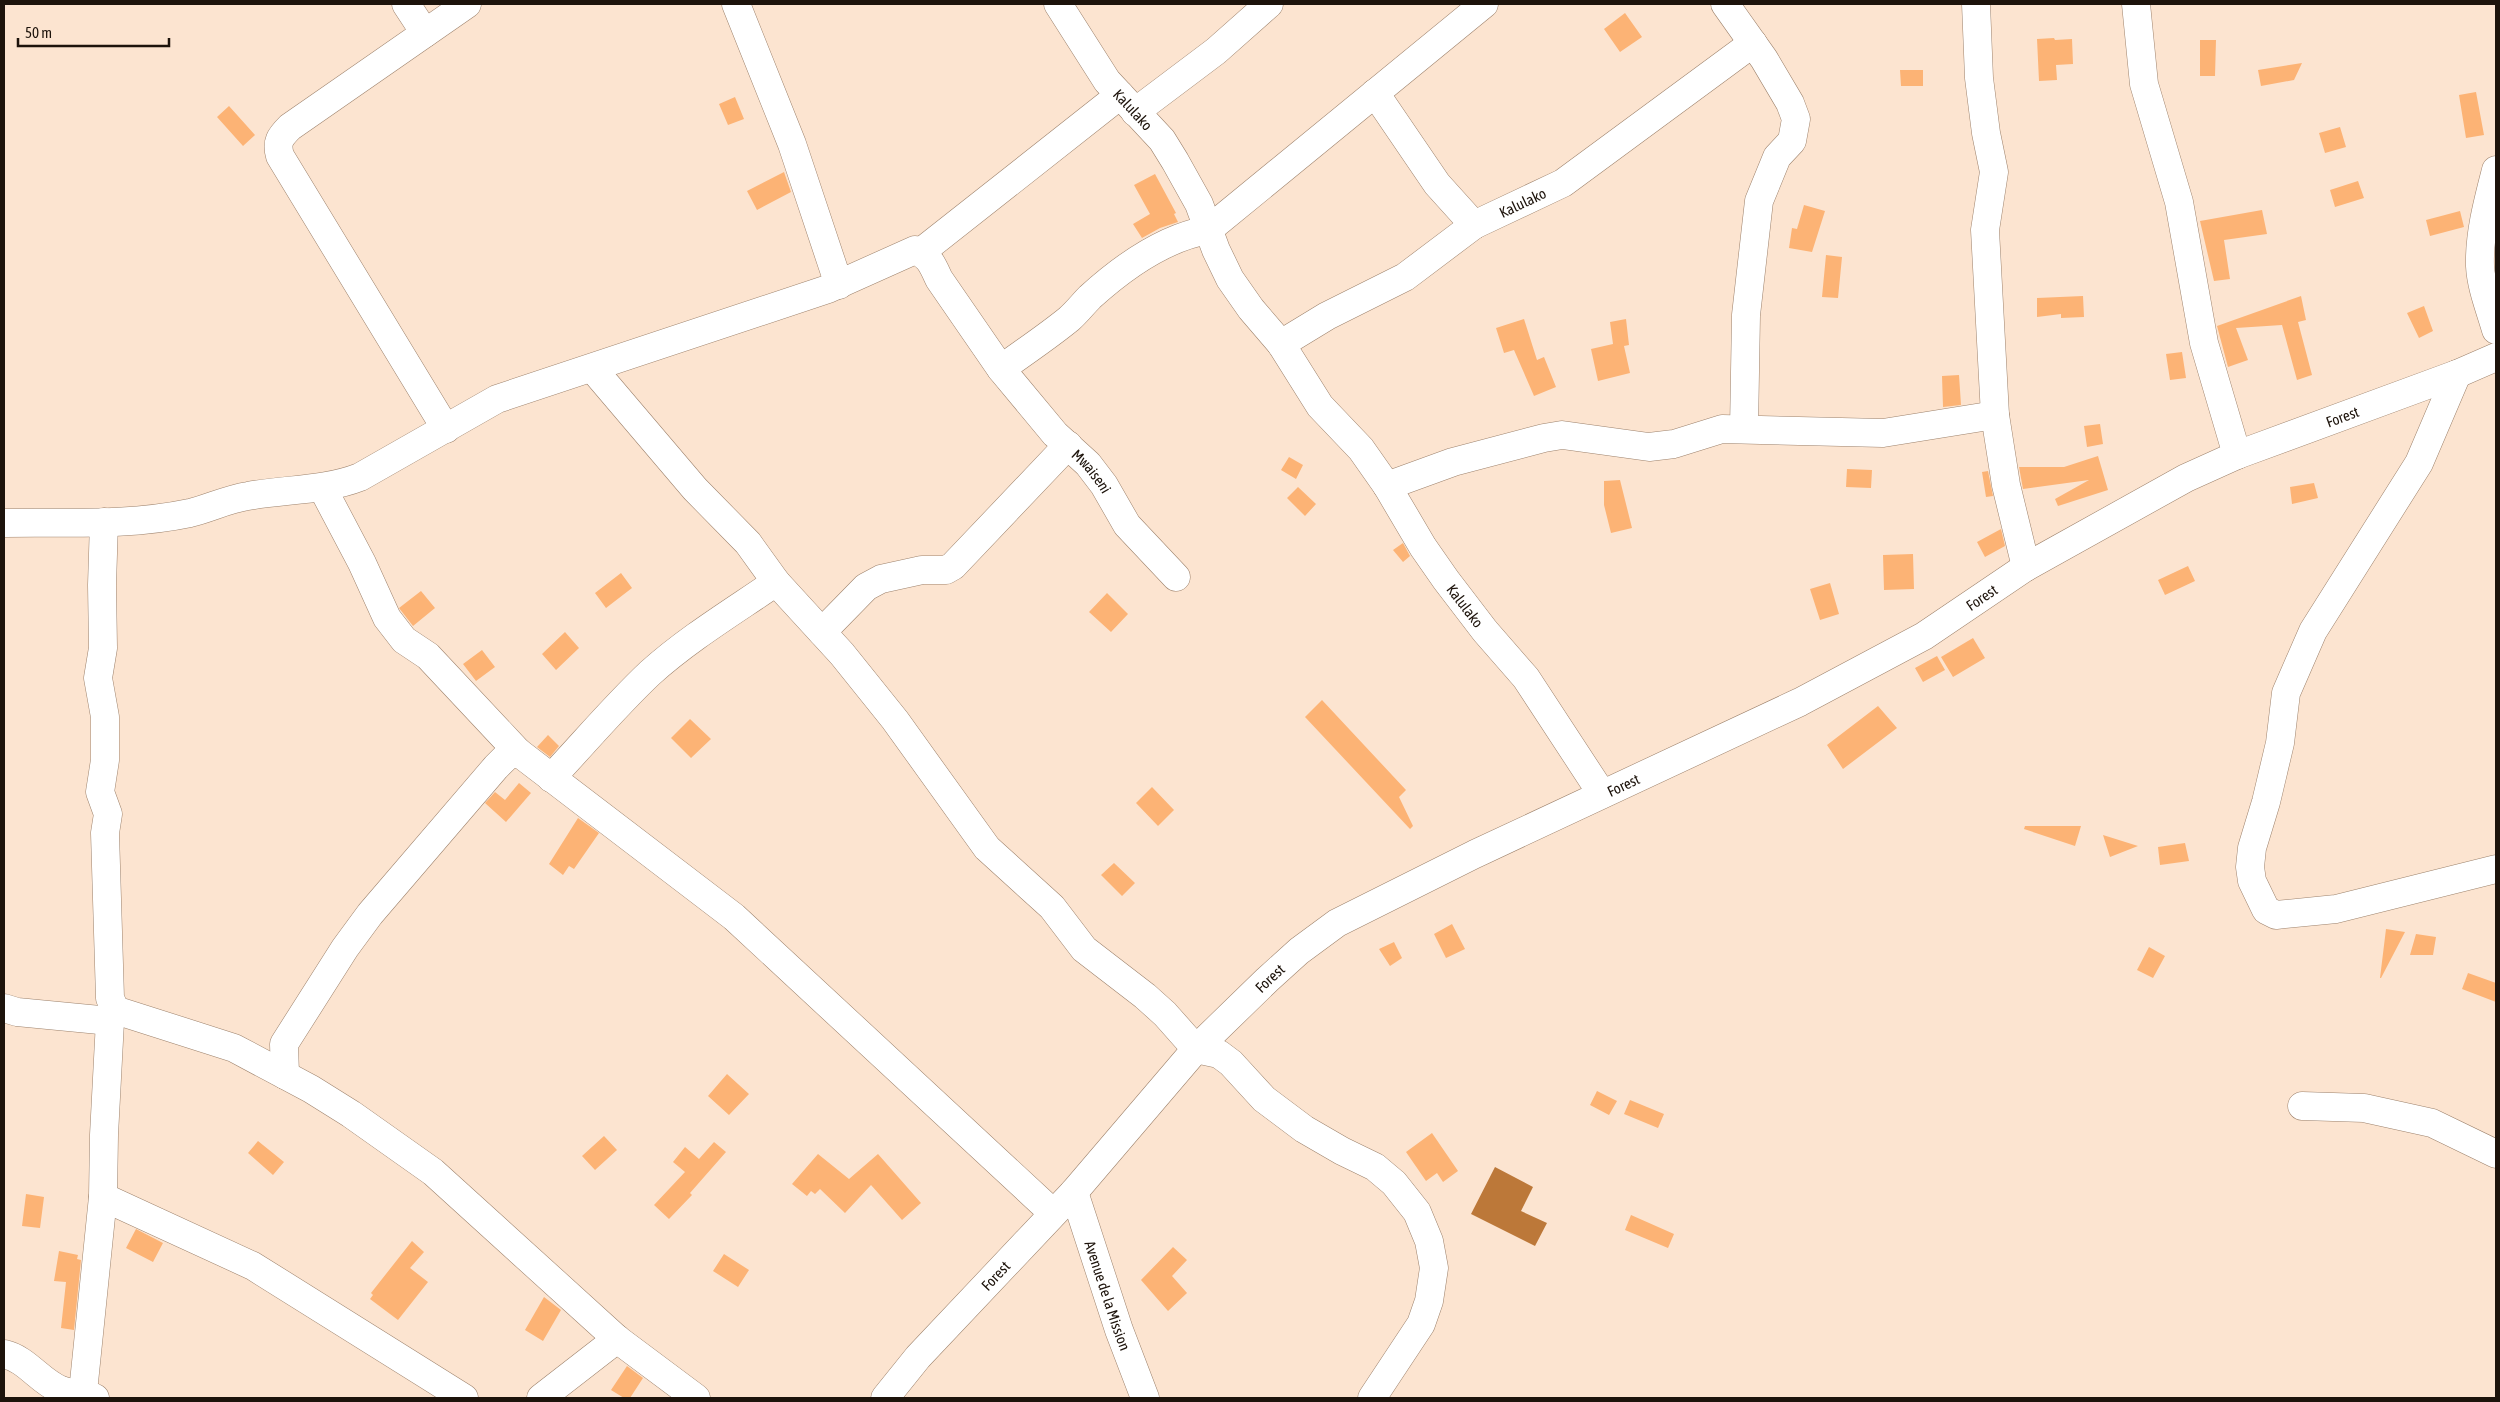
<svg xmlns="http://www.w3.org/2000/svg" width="2500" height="1402" viewBox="0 0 2500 1402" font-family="'Asap Condensed',sans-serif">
  <rect width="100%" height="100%" fill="#fce4d0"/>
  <path fill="#bc7839" d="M 1495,1167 L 1533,1187 L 1521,1211 L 1547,1223 L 1535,1246 L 1471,1214 Z"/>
  <path fill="#fcb375" d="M 1625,13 L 1642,37 L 1620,52 L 1604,29 Z
    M 2054,38 L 2055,40 L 2072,39 L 2073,64 L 2056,65 L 2057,80 L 2039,81 L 2037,39 Z
    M 2200,40 L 2216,40 L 2215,76 L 2200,76 Z
    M 2302,63 L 2294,80 L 2261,86 L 2258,70 Z
    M 1900,70 L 1923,70 L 1923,86 L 1901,86 Z
    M 2476,92 L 2484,135 L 2466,138 L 2459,95 Z
    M 735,97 L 744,119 L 728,125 L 719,104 Z
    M 229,106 L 255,135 L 243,146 L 217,117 Z
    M 2340,127 L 2346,147 L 2325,153 L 2319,133 Z
    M 784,172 L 791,192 L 757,210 L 747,191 Z
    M 1155,174 L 1176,213 L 1174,214 L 1178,222 L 1160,228 L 1142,238 L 1133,224 L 1150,214 L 1134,185 Z
    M 2358,181 L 2364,198 L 2335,207 L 2330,190 Z
    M 1804,205 L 1825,211 L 1812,252 L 1789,248 L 1792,228 L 1797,229 Z
    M 2262,210 L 2267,234 L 2224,240 L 2230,279 L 2214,281 L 2200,221 Z
    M 2460,211 L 2464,227 L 2430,236 L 2426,220 Z
    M 1826,255 L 1842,257 L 1838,298 L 1822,297 Z
    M 2083,296 L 2084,317 L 2061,318 L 2061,314 L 2037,317 L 2037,298 Z
    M 2301,296 L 2306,320 L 2298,322 L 2312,375 L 2297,380 L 2282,325 L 2236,328 L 2248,360 L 2228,367 L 2217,326 Z
    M 2424,306 L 2433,331 L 2419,338 L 2407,313 Z
    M 1524,319 L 1537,360 L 1544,357 L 1556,387 L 1534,396 L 1514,350 L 1504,353 L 1496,328 Z
    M 1626,319 L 1629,345 L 1624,346 L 1630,373 L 1598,381 L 1591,349 L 1613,344 L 1610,322 Z
    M 2182,352 L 2186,378 L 2170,380 L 2166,354 Z
    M 1959,375 L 1961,405 L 1943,407 L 1942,376 Z
    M 2100,424 L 2103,444 L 2087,447 L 2084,426 Z
    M 2098,456 L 2108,490 L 2058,506 L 2055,499 L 2089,480 L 2023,489 L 2019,467 L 2064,467 Z
    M 1289,457 L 1303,465 L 1296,479 L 1281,470 Z
    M 1847,469 L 1872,470 L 1871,488 L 1846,487 Z
    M 1988,471 L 1993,496 L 1986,497 L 1982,472 Z
    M 1620,480 L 1632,528 L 1611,533 L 1604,505 L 1604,481 Z
    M 2314,483 L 2318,498 L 2292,504 L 2290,487 Z
    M 1298,487 L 1316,504 L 1305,516 L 1287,498 Z
    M 2001,529 L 2005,546 L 1985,557 L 1977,542 Z
    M 1403,543 L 1410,556 L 1403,562 L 1393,550 Z
    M 1913,554 L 1914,589 L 1884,590 L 1883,555 Z
    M 2188,566 L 2195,581 L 2165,595 L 2158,580 Z
    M 621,573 L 632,588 L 606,608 L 595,593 Z
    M 1830,583 L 1839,614 L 1820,620 L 1810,589 Z
    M 421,591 L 435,608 L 413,626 L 399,608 Z
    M 1107,593 L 1128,614 L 1111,632 L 1089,612 Z
    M 565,632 L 579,648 L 556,670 L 542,654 Z
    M 1973,638 L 1985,658 L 1953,677 L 1941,657 Z
    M 482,650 L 495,667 L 476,681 L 463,664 Z
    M 1937,656 L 1945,670 L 1923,682 L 1915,668 Z
    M 1322,700 L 1406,790 L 1399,797 L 1413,826 L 1410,829 L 1305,717 Z
    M 1878,706 L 1897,728 L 1843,769 L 1827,745 Z
    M 690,719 L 711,739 L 691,758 L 671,738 Z
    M 548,735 L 559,746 L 550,757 L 537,747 Z
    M 519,783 L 531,793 L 506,822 L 485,803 L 495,792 L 505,800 Z
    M 1152,787 L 1174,810 L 1158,826 L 1136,803 Z
    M 578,818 L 599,833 L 574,869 L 569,866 L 563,875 L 549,864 Z
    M 2025,826 L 2081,826 L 2075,846 L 2024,829 Z
    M 2103,835 L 2138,846 L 2110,857 Z
    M 2185,843 L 2189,861 L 2160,865 L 2158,847 Z
    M 1114,863 L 1135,883 L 1122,896 L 1101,875 Z
    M 1452,924 L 1465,949 L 1446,958 L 1434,934 Z
    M 2386,929 L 2405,932 L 2381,978 L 2380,978 Z
    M 2416,934 L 2436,937 L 2433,955 L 2410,955 Z
    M 1394,942 L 1402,958 L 1390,966 L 1379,949 Z
    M 2149,947 L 2165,956 L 2153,978 L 2137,970 Z
    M 2468,973 L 2496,983 L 2496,1002 L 2462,989 Z
    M 727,1074 L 749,1094 L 729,1115 L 708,1096 Z
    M 1597,1091 L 1617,1101 L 1609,1115 L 1590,1105 Z
    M 1630,1100 L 1664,1114 L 1658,1128 L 1624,1114 Z
    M 1432,1133 L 1458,1171 L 1443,1182 L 1437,1173 L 1426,1181 L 1406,1152 Z
    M 604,1136 L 617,1150 L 595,1170 L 582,1156 Z
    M 258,1141 L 284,1162 L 273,1175 L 248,1153 Z
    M 714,1142 L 726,1152 L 690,1193 L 692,1195 L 669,1219 L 654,1205 L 685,1172 L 673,1162 L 685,1147 L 699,1159 Z
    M 818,1154 L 849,1179 L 878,1154 L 921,1203 L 902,1220 L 871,1185 L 845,1213 L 820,1189 L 815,1194 L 811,1191 L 807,1196 L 792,1184 Z
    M 26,1194 L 44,1197 L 40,1228 L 22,1226 Z
    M 1631,1215 L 1674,1234 L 1668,1248 L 1625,1230 Z
    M 136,1229 L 163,1243 L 153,1262 L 126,1248 Z
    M 412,1241 L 424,1252 L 410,1268 L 428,1282 L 398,1320 L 370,1299 L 373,1295 L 371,1293 Z
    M 1173,1247 L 1187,1260 L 1172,1276 L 1187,1293 L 1168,1311 L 1141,1280 Z
    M 59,1251 L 78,1255 L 77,1259 L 81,1260 L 74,1330 L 61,1328 L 66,1282 L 54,1281 Z
    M 724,1254 L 749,1270 L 738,1287 L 713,1271 Z
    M 544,1297 L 561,1310 L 543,1341 L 525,1330 Z
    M 627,1366 L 643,1378 L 630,1398 L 624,1398 L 611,1390 Z"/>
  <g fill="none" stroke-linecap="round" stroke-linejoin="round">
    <defs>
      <g id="minor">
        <path d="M 406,4 L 425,33"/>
        <path d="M 736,4 L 792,144 L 839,285"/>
        <path id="s1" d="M 1058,4 L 1107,81 L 1162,140 L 1175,161 L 1199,204 L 1216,250 L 1230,279 L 1251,309 L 1281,344 L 1320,406 L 1361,449 L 1387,486 L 1423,547 L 1446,580 L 1485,631 L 1526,678 L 1602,794"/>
        <path d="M 1725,4 L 1764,59 L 1790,103 L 1796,119 L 1792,141 L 1777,157 L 1759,201 L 1746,315 L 1744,429"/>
        <path d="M 1976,4 L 1979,78 L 1986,133 L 1994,172 L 1985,230 L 1995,415 L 2006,485 L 2026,567"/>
        <path d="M 2136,4 L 2144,84 L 2179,202 L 2204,343 L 2237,455"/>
        <path d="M 1375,93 L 1437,184 L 1474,225"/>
        <path d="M 1135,112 L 1216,51 L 1269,4"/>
        <path d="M 2496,170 C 2488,201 2479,234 2480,266 C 2481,287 2490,309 2496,330"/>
        <path d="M 921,252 L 1120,95"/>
        <path id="s2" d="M 1281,344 L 1327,316 L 1405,277 L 1474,225 L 1563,183 L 1753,43"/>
        <path d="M 593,369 L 695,489 L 748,543 L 776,582 L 842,654 L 895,720 L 987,848 L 1052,907 L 1084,949 L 1145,996 L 1165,1014 L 1196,1049 L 1219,1054 L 1231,1063 L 1264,1099 L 1304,1129 L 1342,1151 L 1375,1167 L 1394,1183 L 1417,1212 L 1429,1241 L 1434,1268 L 1429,1301 L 1421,1324 L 1372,1398"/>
        <path d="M 1001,369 C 1024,352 1047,337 1069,319 C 1077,312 1083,304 1090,297 C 1123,267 1163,238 1208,230 L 1484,4"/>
        <path d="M 2457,374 L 2419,463 L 2313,631 L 2286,693 L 2280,743 L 2266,802 L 2252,848 L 2250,867 L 2252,881 L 2266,910 L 2276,915 L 2336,909 L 2496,869"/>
        <path d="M 446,429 L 280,156 C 276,142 280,137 290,127 L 467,4"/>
        <path d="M 1387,486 L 1453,462 L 1544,438 L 1562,435 L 1649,447 L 1674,444 L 1722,429 L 1883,433 L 1995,415"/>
        <path d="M 323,489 L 362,563 L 387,618 L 404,640 L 428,656 L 518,752"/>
        <path d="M 104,522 L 102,585 L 103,648 L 98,678 L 105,717 L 105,760 L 100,792 L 108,814 L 105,833 L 110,998 L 115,1010 L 234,1048 L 311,1089 L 351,1114 L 433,1172 L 617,1339 L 696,1398"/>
        <path id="s3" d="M 4,523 C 66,522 129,526 190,513 C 210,508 228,499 248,496 C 286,489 324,491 360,477 L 497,399 L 828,289 L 915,250 C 929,255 933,266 939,279 L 1001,369 L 1055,434 L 1088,464 L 1104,485 L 1127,525 L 1176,577"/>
        <path d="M 822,632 L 866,587 L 881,579 L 922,570 L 946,570 L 953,566 L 1068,445"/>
        <path d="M 551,778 C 584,743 615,706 650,673 C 689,638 734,611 776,582"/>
        <path d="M 4,1008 L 17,1012 L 110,1021"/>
        <path d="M 285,1075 L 284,1044 L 345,948 L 370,914 L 496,767 L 507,756 L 518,752 L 734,917 L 1053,1213"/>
        <path d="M 2302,1106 L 2364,1108 L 2432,1123 L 2496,1154"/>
        <path id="s4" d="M 1074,1192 L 1119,1330 L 1145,1398"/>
        <path d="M 103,1197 L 253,1266 L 464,1398"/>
        <path d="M 4,1354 C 27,1359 40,1382 61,1390 C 73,1395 84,1391 95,1398"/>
        <path d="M 83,1392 L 103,1197 L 104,1135 L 110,1021 L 115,1010"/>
        <path d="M 541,1398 L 617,1339"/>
        <path id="s5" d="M 885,1398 L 918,1357 L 1074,1192 L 1196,1049 L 1267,980 L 1299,951 L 1337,923 L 1475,854 L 1800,702 L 1924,636 L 2026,567 L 2186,478 L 2237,455 L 2457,374 L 2496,357"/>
      </g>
    </defs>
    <use href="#minor" stroke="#9d826c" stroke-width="29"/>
    <use href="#minor" stroke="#fff" stroke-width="28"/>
  </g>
  <g text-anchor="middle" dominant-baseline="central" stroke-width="4" stroke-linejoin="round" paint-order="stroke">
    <g font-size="15" fill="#1d130b" stroke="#fce4d0">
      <text stroke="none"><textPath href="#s1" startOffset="130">Kalulako</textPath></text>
      <text stroke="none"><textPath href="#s2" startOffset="281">Kalulako</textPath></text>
      <text stroke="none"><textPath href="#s5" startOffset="1785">Forest</textPath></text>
      <text stroke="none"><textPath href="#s3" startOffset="1248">Mwaiseni</textPath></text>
      <text stroke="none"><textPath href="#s5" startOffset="1380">Forest</textPath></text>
      <text stroke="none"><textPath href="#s1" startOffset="731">Kalulako</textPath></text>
      <text stroke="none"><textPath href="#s5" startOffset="975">Forest</textPath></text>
      <text stroke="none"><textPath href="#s5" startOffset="570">Forest</textPath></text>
      <text stroke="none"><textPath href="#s5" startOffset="165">Forest</textPath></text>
      <text stroke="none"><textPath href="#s4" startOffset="109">Avenue de la Mission</textPath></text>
    </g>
  </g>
  <rect width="2500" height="1402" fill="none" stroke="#1d130b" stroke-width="10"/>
  <path d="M18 38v8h151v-8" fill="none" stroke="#1d130b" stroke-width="2.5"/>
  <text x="25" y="38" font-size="15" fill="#1d130b" stroke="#fce4d0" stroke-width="4" paint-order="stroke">50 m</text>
</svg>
